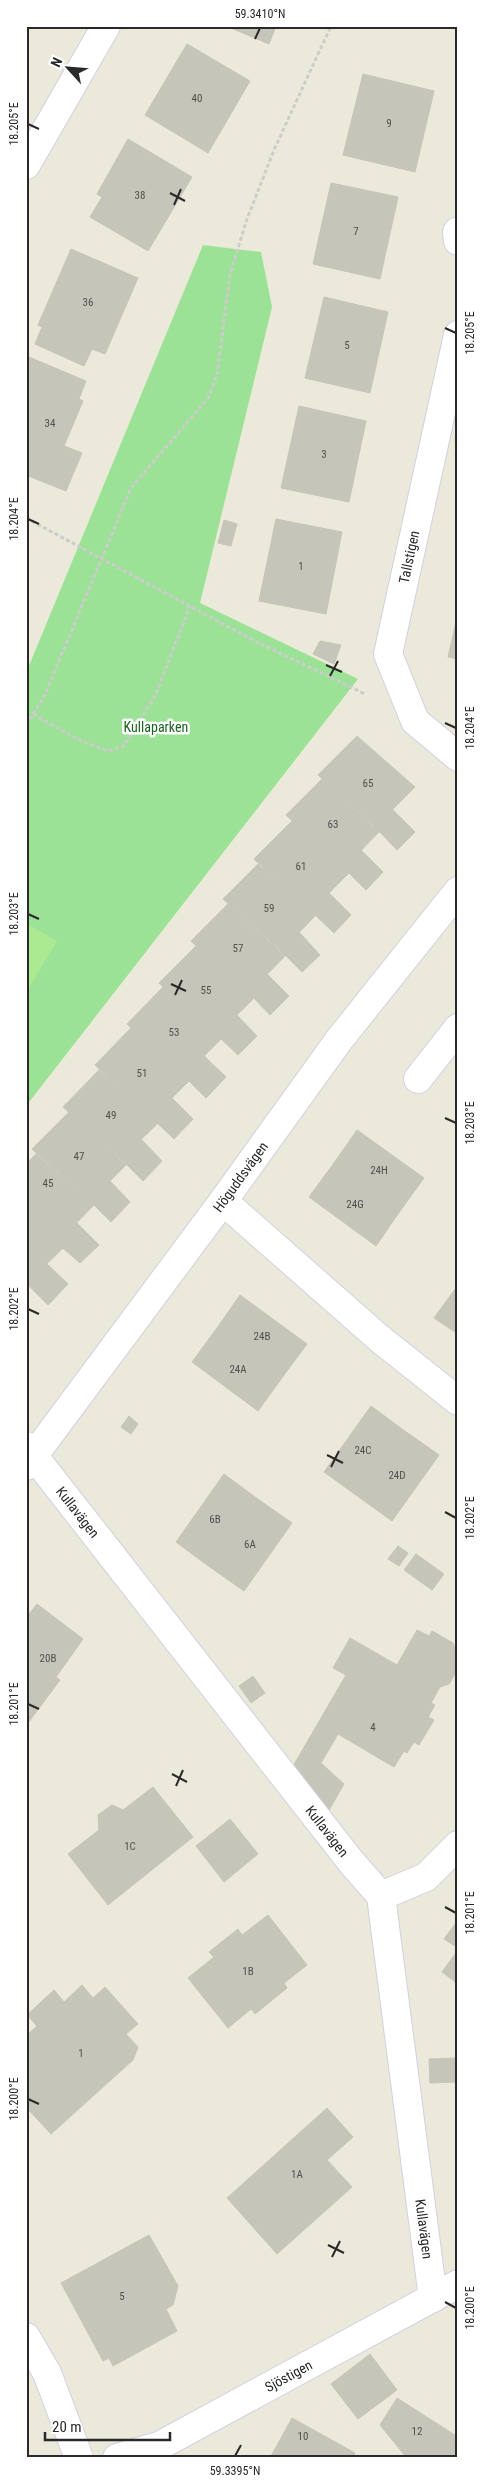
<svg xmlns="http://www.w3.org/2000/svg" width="484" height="2484" viewBox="0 0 484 2484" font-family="'Roboto Condensed',sans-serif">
  <rect width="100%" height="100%" fill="#ebe9da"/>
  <path fill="#9be296" d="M 203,245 L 261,252 L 272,307 L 200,603 L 358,679 L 26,1106 L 26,673 Z"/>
  <path fill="#acea92" d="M 26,923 L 57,941 L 26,993 Z"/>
  <path fill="#c6c5ba" stroke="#c6c5b4" d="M 226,26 L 276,26 L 269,44 Z
    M 187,44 L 250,81 L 208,153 L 145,115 Z
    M 363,74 L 434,91 L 415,172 L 343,155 Z
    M 128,139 L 192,177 L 148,251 L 90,217 L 102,197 L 97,194 Z
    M 331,183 L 398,197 L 380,279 L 313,264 Z
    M 71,249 L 138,278 L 105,354 L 92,349 L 84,366 L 35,344 L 42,327 L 38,325 Z
    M 324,297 L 388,312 L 370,393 L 305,378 Z
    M 29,357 L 86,381 L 79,399 L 83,401 L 64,446 L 82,453 L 66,491 L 26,475 L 26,364 Z
    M 299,406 L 366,421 L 349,502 L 281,488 Z
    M 276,519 L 342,532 L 326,614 L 259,601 Z
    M 224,520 L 237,524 L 231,546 L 218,543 Z
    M 458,613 L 458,659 L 448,657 Z
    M 320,641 L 341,645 L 334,664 L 313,654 Z
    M 357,736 L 415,787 L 375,827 L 318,775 Z
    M 322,779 L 379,832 L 344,868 L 286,815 Z
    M 393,810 L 415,832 L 397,850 L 375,827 Z
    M 292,821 L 349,873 L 311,911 L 254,859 Z
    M 361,850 L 383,872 L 366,890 L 344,868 Z
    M 258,864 L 316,915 L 281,951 L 223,899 Z
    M 329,893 L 351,915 L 334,933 L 311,911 Z
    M 228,904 L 285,956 L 249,993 L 191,941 Z
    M 299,932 L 320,955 L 302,972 L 281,951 Z
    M 196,946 L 254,998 L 217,1035 L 159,983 Z
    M 267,974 L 289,996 L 270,1015 L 249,993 Z
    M 163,987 L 221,1039 L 184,1076 L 127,1024 Z
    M 237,1015 L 257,1036 L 238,1055 L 217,1035 Z
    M 131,1028 L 189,1081 L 152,1118 L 95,1065 Z
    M 204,1056 L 226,1077 L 206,1098 L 184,1076 Z
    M 99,1070 L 158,1123 L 121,1159 L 63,1107 Z
    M 172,1098 L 193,1119 L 174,1139 L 152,1118 Z
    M 69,1112 L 126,1165 L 90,1201 L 32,1149 Z
    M 357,1130 L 424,1178 L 400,1211 L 334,1163 Z
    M 141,1139 L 162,1161 L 143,1181 L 121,1159 Z
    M 36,1154 L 94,1205 L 57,1243 L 26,1215 L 26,1164 Z
    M 334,1163 L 400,1211 L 376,1246 L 309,1197 Z
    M 110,1181 L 130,1202 L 111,1222 L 90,1201 Z
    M 26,1215 L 63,1248 L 26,1284 Z
    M 77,1223 L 99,1245 L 80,1263 L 57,1243 Z
    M 47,1264 L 68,1284 L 48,1305 L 27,1284 Z
    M 458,1285 L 458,1334 L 434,1318 Z
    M 240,1295 L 307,1344 L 284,1375 L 217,1328 Z
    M 217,1328 L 284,1375 L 258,1411 L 192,1362 Z
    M 371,1406 L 402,1429 L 356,1495 L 324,1472 Z
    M 129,1416 L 138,1424 L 131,1434 L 121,1427 Z
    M 402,1429 L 439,1455 L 392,1521 L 356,1495 Z
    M 224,1474 L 255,1497 L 207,1565 L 176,1542 Z
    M 255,1497 L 292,1523 L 244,1591 L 207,1565 Z
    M 398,1546 L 408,1553 L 399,1566 L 388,1559 Z
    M 416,1554 L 444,1574 L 432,1590 L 404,1570 Z
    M 37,1604 L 83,1639 L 56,1677 L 60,1680 L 28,1723 L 26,1722 L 26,1618 Z
    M 417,1630 L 429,1636 L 432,1631 L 453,1643 L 458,1656 L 454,1663 L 456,1672 L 449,1684 L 440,1687 L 431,1703 L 435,1705 L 428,1717 L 434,1720 L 419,1745 L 414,1742 L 407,1753 L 404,1751 L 394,1767 L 338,1734 L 321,1763 L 344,1784 L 329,1810 L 292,1768 L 346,1675 L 333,1668 L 350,1638 L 397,1665 Z
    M 253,1676 L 265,1693 L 251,1703 L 239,1686 Z
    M 153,1787 L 193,1837 L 108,1905 L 68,1854 L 99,1830 L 98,1815 L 112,1805 L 123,1810 Z
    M 230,1819 L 258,1854 L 224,1882 L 196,1846 Z
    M 268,1915 L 307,1965 L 284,1983 L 287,1988 L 255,2014 L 251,2009 L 228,2028 L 188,1978 L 214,1957 L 209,1952 L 238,1929 L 242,1935 Z
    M 458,1920 L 458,1948 L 444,1939 Z
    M 458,1950 L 458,1984 L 442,1972 Z
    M 82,1985 L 93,1998 L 105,1987 L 138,2024 L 126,2034 L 138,2047 L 133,2060 L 51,2134 L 26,2107 L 26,2036 L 37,2026 L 27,2015 L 54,1990 L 64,2002 Z
    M 455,2058 L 456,2082 L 430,2083 L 429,2059 Z
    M 327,2108 L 353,2137 L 327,2160 L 352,2187 L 277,2254 L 227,2198 Z
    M 149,2235 L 178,2286 L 173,2305 L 166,2309 L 177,2331 L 113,2366 L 109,2358 L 103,2361 L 61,2283 Z
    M 370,2354 L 397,2390 L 358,2419 L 331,2384 Z
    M 397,2398 L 458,2437 L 458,2458 L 407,2458 L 380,2425 Z
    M 292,2418 L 355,2453 L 352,2458 L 270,2458 Z"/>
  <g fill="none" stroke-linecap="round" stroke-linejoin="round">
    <defs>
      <g id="minor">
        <path d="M 26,165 L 106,26"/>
        <path d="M 457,232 L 458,241"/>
        <path d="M 458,335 L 388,654 L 415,721 L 458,757"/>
        <path d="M 418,1079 L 458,1028"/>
        <path d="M 223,1201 L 380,1339 L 458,1401"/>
        <path id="s1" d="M 26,1446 L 352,1863 L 381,1896 L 433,2298"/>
        <path id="s2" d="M 26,1466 L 223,1201 L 339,1040 L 458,891"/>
        <path d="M 381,1896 L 426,1877 L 458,1845"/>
        <path d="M 26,2337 L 47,2373 L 79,2458"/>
        <path id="s3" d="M 117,2458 L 159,2446 L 458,2284"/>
      </g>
    </defs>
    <use href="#minor" stroke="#d1d0e2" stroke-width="30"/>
    <path stroke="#ccc" stroke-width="3" stroke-dasharray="4 2.5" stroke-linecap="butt" d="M 26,518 L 253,640 L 365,694
      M 33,714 L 77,739 L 108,751 L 124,746 L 156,694 L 190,606
      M 26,725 L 44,697 L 131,488 L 208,398 L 217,375 L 230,274 L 247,219 L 274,150 L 331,26"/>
    <use href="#minor" stroke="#fff" stroke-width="28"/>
  </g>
  <path fill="none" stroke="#292929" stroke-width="2" d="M 255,39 L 260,28M 28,124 L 39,129M 170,193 L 185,201M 174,205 L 181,189M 445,328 L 456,333M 28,519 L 39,524M 326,665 L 342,672M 330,676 L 338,661M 445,723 L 456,728M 28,914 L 39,919M 171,984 L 186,991M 175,995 L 182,980M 445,1118 L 456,1123M 28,1309 L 39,1314M 327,1455 L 343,1463M 331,1467 L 339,1451M 445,1512 L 456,1518M 28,1704 L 39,1709M 172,1774 L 187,1782M 176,1786 L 183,1770M 445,1907 L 456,1913M 28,2099 L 39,2104M 328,2245 L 344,2253M 332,2257 L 340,2241M 445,2302 L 456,2308M 235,2456 L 241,2445"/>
  <g text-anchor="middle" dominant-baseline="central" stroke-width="5" stroke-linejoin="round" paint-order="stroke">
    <g font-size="11" fill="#50504d">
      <text x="197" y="98">40</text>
      <text x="389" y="123">9</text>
      <text x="140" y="195">38</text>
      <text x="356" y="231">7</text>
      <text x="88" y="302">36</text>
      <text x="347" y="345">5</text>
      <text x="50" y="423">34</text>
      <text x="324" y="454">3</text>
      <text x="301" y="566">1</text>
      <text x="368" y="783">65</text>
      <text x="333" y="824">63</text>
      <text x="301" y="866">61</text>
      <text x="269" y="908">59</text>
      <text x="238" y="948">57</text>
      <text x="206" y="990">55</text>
      <text x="174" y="1032">53</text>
      <text x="142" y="1073">51</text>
      <text x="111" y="1115">49</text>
      <text x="79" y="1156">47</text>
      <text x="379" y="1170">24H</text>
      <text x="48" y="1183">45</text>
      <text x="355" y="1204">24G</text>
      <text x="262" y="1336">24B</text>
      <text x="238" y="1369">24A</text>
      <text x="363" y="1450">24C</text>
      <text x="397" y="1475">24D</text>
      <text x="215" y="1519">6B</text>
      <text x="250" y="1544">6A</text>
      <text x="48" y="1658">20B</text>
      <text x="373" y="1727">4</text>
      <text x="130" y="1846">1C</text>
      <text x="248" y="1971">1B</text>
      <text x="81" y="2053">1</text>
      <text x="297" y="2174">1A</text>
      <text x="122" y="2296">5</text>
      <text x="417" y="2431">12</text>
      <text x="303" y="2436">10</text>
    </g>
    <g font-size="14" fill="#292929" stroke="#fff">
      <text transform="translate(409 557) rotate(-78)">Tallstigen</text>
      <text stroke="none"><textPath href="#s2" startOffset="360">Höguddsvägen</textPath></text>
      <text stroke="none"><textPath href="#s1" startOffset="84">Kullavägen</textPath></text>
      <text stroke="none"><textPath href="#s1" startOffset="489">Kullavägen</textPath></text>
      <text stroke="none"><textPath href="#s1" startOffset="909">Kullavägen</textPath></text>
      <text stroke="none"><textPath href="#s3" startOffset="191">Sjöstigen</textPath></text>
    </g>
    <g font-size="14" fill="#19651f" stroke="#fff">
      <text x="156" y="727">Kullaparken</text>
    </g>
  </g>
  <rect width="484" height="2484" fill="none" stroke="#ffffff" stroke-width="55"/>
  <g transform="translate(68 68) rotate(296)" stroke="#ffffff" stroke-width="4" paint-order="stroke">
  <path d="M0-4L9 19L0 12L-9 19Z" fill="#292929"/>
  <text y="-8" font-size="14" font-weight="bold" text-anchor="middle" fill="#292929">N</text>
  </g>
  <path d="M45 2432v8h125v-8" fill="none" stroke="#292929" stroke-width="2.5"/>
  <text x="52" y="2432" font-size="15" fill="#292929" stroke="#ffffff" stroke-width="4" paint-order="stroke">20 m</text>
  <rect x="28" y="28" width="428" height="2428" fill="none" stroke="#292929" stroke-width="2"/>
  <g font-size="12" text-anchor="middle" fill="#292929">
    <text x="260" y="18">59.3410°N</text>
    <text transform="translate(14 124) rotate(-90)" y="4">18.205°E</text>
    <text transform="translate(470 333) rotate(-90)" y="4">18.205°E</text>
    <text transform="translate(14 519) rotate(-90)" y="4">18.204°E</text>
    <text transform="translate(470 728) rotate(-90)" y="4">18.204°E</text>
    <text transform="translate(14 914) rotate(-90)" y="4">18.203°E</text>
    <text transform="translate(470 1123) rotate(-90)" y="4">18.203°E</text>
    <text transform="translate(14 1309) rotate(-90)" y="4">18.202°E</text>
    <text transform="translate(470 1518) rotate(-90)" y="4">18.202°E</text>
    <text transform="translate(14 1704) rotate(-90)" y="4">18.201°E</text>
    <text transform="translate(470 1913) rotate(-90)" y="4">18.201°E</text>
    <text transform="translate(14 2099) rotate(-90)" y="4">18.200°E</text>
    <text transform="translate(470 2308) rotate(-90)" y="4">18.200°E</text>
    <text x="235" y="2475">59.3395°N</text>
  </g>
</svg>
